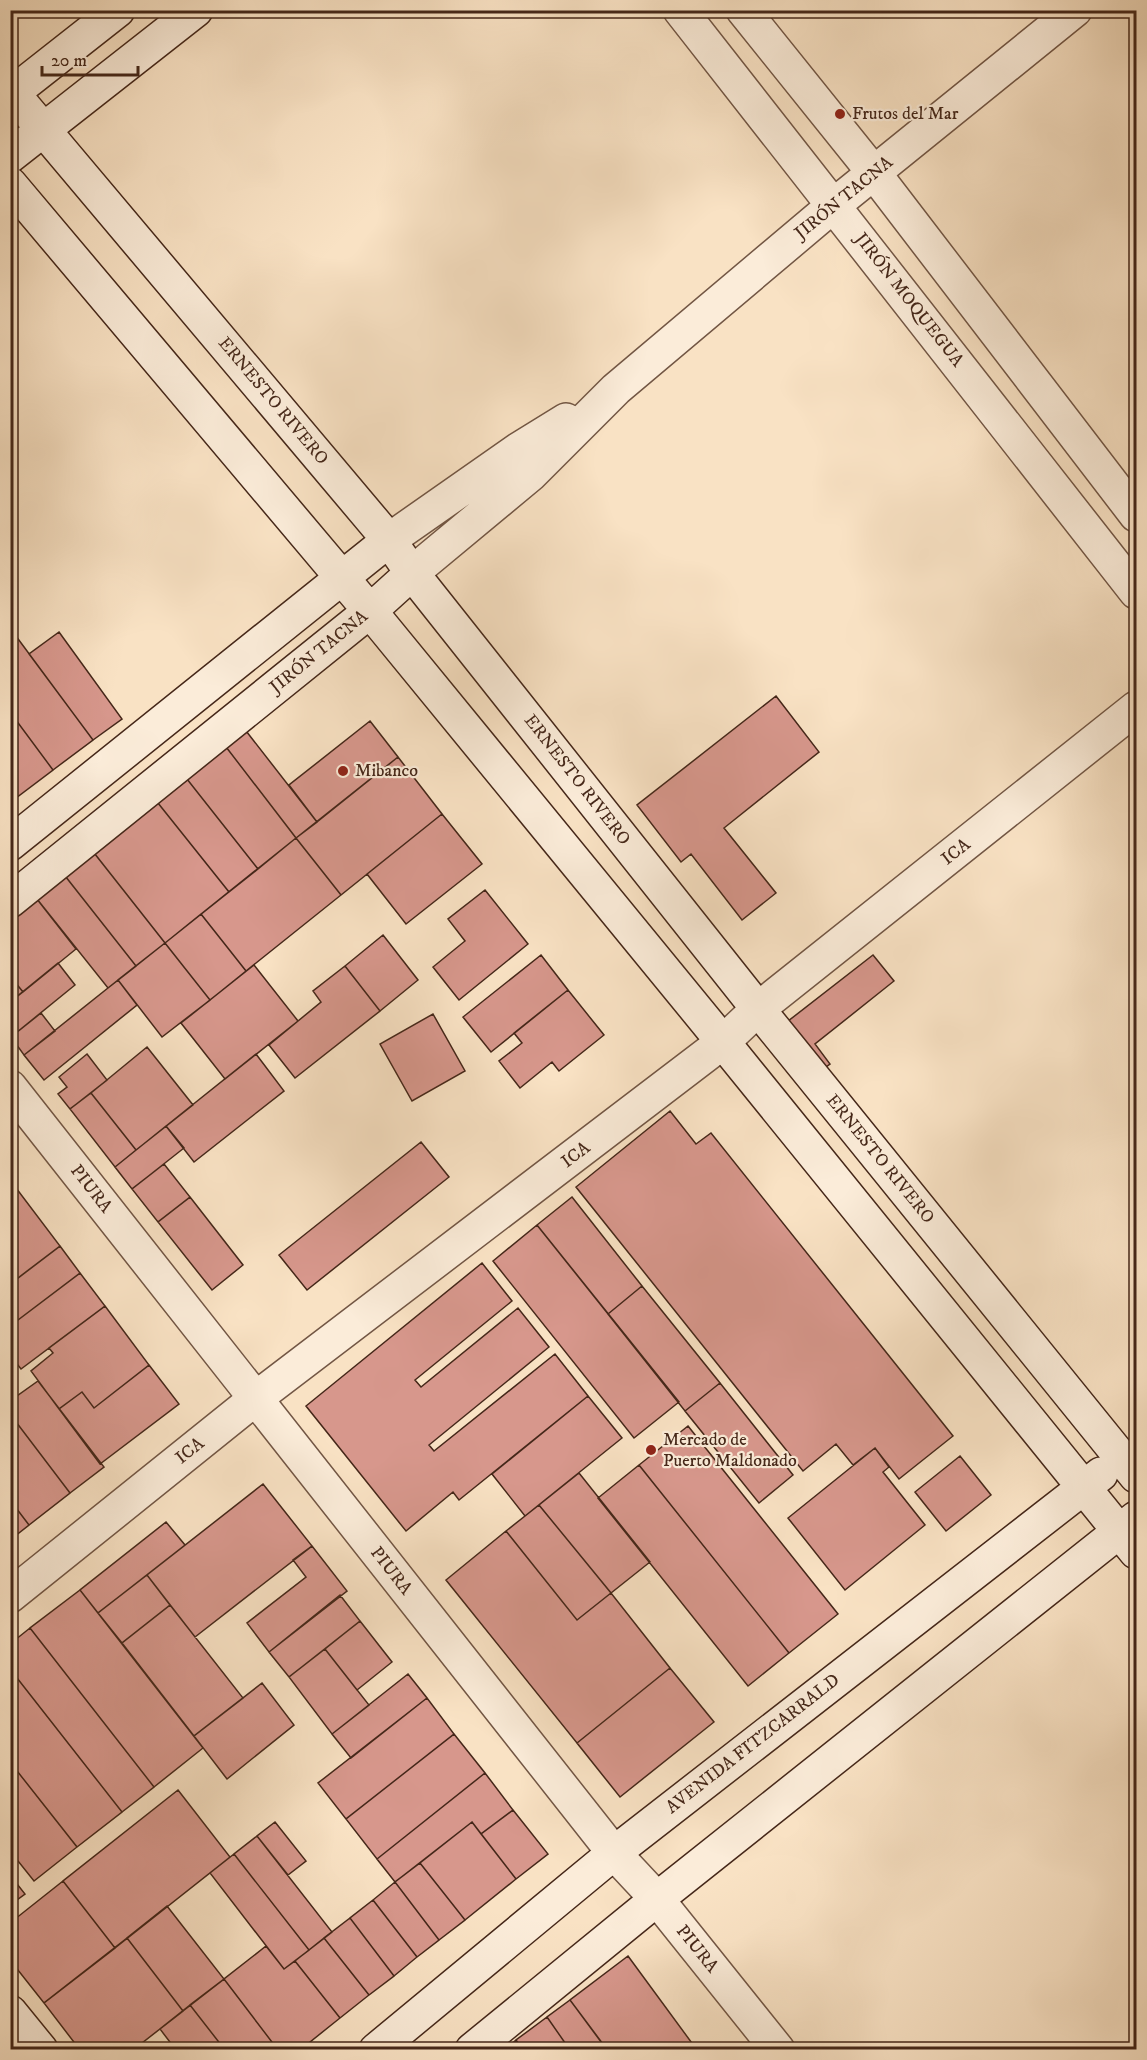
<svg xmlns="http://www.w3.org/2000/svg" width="1147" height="2060" viewBox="0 0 1147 2060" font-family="'IM FELL DW Pica',serif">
  <rect width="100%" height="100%" fill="#f9e2c4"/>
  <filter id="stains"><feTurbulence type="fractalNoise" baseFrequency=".00333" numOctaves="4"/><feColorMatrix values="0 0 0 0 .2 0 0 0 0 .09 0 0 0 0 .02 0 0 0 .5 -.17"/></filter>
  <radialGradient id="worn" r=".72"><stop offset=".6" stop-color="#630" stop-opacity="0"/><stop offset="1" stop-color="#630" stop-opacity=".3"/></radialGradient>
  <path fill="#d7978c" stroke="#452719" stroke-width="1.5" d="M 10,628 L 93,740 L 53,770 L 10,712 Z
    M 59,632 L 122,719 L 93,740 L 29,654 Z
    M 776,696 L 819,752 L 724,828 L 776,893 L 742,920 L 691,854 L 681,862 L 637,805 Z
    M 10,712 L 53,770 L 12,801 L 10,799 Z
    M 370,721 L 398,757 L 317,822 L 289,785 Z
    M 243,727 L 317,822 L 296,838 L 223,743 Z
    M 223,743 L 296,838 L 258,869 L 183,774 Z
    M 398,757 L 442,814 L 341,895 L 296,838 Z
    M 183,774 L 258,869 L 229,892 L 154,798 Z
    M 154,798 L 229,892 L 165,943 L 91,849 Z
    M 442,814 L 482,864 L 406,924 L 367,874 Z
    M 296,838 L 341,895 L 246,971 L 201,914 Z
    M 91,849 L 165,943 L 136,966 L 62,872 Z
    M 62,872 L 136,966 L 108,988 L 33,894 Z
    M 485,890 L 528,944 L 459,1000 L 433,967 L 465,941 L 448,919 Z
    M 33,894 L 76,949 L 23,992 L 10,976 L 10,912 Z
    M 201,914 L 246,971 L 210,1000 L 165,943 Z
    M 383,935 L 418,980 L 380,1011 L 345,966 Z
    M 165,943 L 210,1000 L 162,1037 L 118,980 Z
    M 541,955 L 568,990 L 491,1052 L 463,1017 Z
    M 873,955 L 894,981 L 815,1044 L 830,1064 L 819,1072 L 783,1025 Z
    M 58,963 L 75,985 L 11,1037 L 10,1002 Z
    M 254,965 L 298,1021 L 225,1079 L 181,1023 Z
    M 345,966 L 380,1011 L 295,1078 L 269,1045 L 321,1002 L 313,991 Z
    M 10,976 L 23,992 L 10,1002 Z
    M 118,980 L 137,1005 L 44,1080 L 24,1055 Z
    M 568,990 L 604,1035 L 559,1071 L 552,1062 L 520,1088 L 499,1061 L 522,1043 L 514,1033 Z
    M 41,1013 L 55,1031 L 24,1055 L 11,1037 Z
    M 433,1014 L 465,1071 L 412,1101 L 380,1044 Z
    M 147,1047 L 193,1105 L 136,1150 L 91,1093 Z
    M 87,1054 L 107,1080 L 70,1109 L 58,1094 L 67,1087 L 59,1077 Z
    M 256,1054 L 284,1091 L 194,1162 L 166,1126 Z
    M 91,1093 L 136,1150 L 115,1167 L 70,1109 Z
    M 670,1111 L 696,1144 L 711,1133 L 953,1436 L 899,1479 L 875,1448 L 853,1465 L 836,1444 L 803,1471 L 576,1187 Z
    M 166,1126 L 184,1148 L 132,1189 L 115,1167 Z
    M 421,1142 L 449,1177 L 307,1290 L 279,1255 Z
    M 164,1164 L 190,1197 L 158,1222 L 132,1189 Z
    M 10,1180 L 60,1246 L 13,1282 L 10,1278 Z
    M 190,1197 L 243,1265 L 212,1290 L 158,1222 Z
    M 572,1197 L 642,1286 L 608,1314 L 537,1225 Z
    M 537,1225 L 679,1402 L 634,1438 L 493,1261 Z
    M 60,1246 L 80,1273 L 10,1326 L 10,1284 Z
    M 482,1263 L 512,1301 L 415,1380 L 421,1387 L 518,1308 L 549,1347 L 429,1445 L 434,1451 L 555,1354 L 588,1396 L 459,1500 L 453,1492 L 406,1531 L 306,1406 Z
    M 80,1273 L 105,1306 L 21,1369 L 10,1355 L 10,1326 Z
    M 642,1286 L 720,1383 L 685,1411 L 608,1314 Z
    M 105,1306 L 149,1365 L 94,1408 L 82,1392 L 59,1409 L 31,1371 L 53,1353 L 49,1348 Z
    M 149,1365 L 179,1404 L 100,1464 L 59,1409 L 82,1392 L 94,1408 Z
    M 38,1381 L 104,1467 L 70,1493 L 10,1414 L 10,1401 Z
    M 720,1383 L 793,1475 L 759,1503 L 685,1411 Z
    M 588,1396 L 622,1438 L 525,1516 L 492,1474 Z
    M 10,1414 L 70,1493 L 29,1525 L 10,1500 Z
    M 688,1426 L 838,1614 L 789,1653 L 639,1465 Z
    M 875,1448 L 889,1467 L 883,1472 L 925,1525 L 845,1590 L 788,1518 Z
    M 960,1456 L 991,1495 L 946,1531 L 915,1492 Z
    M 639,1465 L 789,1653 L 748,1686 L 598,1498 Z
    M 579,1473 L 650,1562 L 611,1593 L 539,1505 Z
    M 263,1484 L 312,1546 L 195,1637 L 147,1575 Z
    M 10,1500 L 29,1525 L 10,1540 Z
    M 539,1505 L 611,1593 L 577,1620 L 506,1531 Z
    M 166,1522 L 185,1545 L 98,1613 L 80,1590 Z
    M 506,1531 L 577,1620 L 611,1593 L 670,1668 L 577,1743 L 446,1580 Z
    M 312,1546 L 347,1591 L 269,1652 L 247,1623 L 306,1577 L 293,1560 Z
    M 147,1575 L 170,1605 L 122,1643 L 98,1613 Z
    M 80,1590 L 203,1748 L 154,1787 L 30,1628 Z
    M 340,1595 L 360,1621 L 289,1677 L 269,1652 Z
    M 170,1605 L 243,1698 L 194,1736 L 122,1643 Z
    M 360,1621 L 392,1662 L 357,1690 L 325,1649 Z
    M 30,1628 L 154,1787 L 122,1812 L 10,1669 L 10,1644 Z
    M 325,1649 L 369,1705 L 332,1734 L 289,1677 Z
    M 670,1668 L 714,1722 L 620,1797 L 577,1743 Z
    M 10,1669 L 122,1812 L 77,1847 L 10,1762 Z
    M 408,1674 L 427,1698 L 351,1758 L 332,1734 Z
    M 262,1683 L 294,1725 L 227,1779 L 194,1736 Z
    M 427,1698 L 454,1734 L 346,1819 L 318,1783 Z
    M 454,1734 L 485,1773 L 377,1859 L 346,1819 Z
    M 10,1762 L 77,1847 L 34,1881 L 10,1851 Z
    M 485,1773 L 513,1810 L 481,1834 L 472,1822 L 395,1882 L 377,1859 Z
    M 178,1790 L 230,1857 L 115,1948 L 63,1881 Z
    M 513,1810 L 548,1854 L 516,1879 L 481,1834 Z
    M 275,1822 L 306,1861 L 288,1875 L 257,1836 Z
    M 472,1822 L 516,1879 L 465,1920 L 420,1863 Z
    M 257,1836 L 332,1932 L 309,1950 L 234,1854 Z
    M 234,1854 L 309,1950 L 284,1969 L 210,1873 Z
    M 420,1863 L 465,1920 L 439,1940 L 395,1882 Z
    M 10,1875 L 25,1894 L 10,1905 Z
    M 63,1881 L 115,1948 L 44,2003 L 10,1960 L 10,1923 Z
    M 395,1882 L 439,1940 L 417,1957 L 373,1900 Z
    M 373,1900 L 417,1957 L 394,1976 L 350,1918 Z
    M 167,1906 L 224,1979 L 183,2011 L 127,1938 Z
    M 350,1918 L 394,1976 L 369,1995 L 324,1938 Z
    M 127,1938 L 183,2011 L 133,2050 L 80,2050 L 44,2003 Z
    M 324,1938 L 369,1995 L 340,2018 L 295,1961 Z
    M 266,1946 L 284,1969 L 295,1961 L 340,2018 L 300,2050 L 278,2050 L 224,1979 Z
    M 628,1956 L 697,2050 L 607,2050 L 570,2000 Z
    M 224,1979 L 278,2050 L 225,2050 L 190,2005 Z
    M 570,2000 L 603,2044 L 595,2050 L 570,2050 L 547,2017 Z
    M 190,2005 L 225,2050 L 176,2050 L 160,2029 Z
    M 547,2017 L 570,2050 L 523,2050 L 516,2040 Z
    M 516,2040 L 523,2050 L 504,2050 Z"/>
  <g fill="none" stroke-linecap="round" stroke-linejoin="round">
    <defs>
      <path id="street" d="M 680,10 L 1136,592
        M 743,10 L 874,173 L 1136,515
        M 389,540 L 519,449 L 566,420
        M 412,573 L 530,475 L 616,389 L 834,205 L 1075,10
        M 10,1087 L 614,1853 L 657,1899 L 778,2050
        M 10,1596 L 255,1399 L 723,1042 L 758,1009 L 1136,708"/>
      <path id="secondary" d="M 10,90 L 389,540 L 412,573 L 758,1009 L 1136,1476
        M 10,95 L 118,10
        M 10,156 L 196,10
        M 10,184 L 370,611 L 723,1042 L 1136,1552
        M 10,844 L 389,540
        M 10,901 L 370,611 L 412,573
        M 10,2012 L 41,2050
        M 376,2050 L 614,1853 L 1101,1474
        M 472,2050 L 657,1899 L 1136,1518"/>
    </defs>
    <use href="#street" stroke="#725644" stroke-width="36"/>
    <use href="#secondary" stroke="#452719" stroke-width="36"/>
    <use href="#street" stroke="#fbecd9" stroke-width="33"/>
    <use href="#secondary" stroke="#fbecd9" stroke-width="33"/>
  </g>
  <g fill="#8f2418" stroke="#fbecd9" stroke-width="2">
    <circle cx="840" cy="114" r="6"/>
    <circle cx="343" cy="771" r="6"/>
    <circle cx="651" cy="1450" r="6"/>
  </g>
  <g text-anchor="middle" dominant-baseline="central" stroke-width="4.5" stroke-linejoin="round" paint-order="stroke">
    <g font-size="18" fill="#452719" stroke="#fbecd9" text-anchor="start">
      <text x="852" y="114">Frutos del Mar</text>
      <text x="355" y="771">Mibanco</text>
      <text x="663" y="1440">Mercado de<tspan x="663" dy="21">Puerto Maldonado</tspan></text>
    </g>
    <g font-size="18" fill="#452719" stroke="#fbecd9">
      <text transform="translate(844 198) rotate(-39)">JIRÓN TACNA</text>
      <text transform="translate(909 300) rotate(52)">JIRÓN MOQUEGUA</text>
      <text transform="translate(273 401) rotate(50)">ERNESTO RIVERO</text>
      <text transform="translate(319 652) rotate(-39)">JIRÓN TACNA</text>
      <text transform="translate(577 780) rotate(52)">ERNESTO RIVERO</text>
      <text transform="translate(956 852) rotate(-38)">ICA</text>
      <text transform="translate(576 1155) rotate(-37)">ICA</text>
      <text transform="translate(880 1159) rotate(51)">ERNESTO RIVERO</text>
      <text transform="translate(91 1189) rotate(52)">PIURA</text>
      <text transform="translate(190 1451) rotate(-39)">ICA</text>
      <text transform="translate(391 1571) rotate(52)">PIURA</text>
      <text transform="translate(753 1744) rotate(-38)">AVENIDA FITZCARRALD</text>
      <text transform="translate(697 1949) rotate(51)">PIURA</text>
    </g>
  </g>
  <rect width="1147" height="2060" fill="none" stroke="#f9e2c4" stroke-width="36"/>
  <rect x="12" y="12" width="1123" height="2036" fill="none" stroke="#452719" stroke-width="3"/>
  <rect x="18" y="18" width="1111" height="2024" fill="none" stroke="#452719" stroke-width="1.5"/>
  <path d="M42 66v9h96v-9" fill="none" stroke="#452719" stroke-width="3"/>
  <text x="51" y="66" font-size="18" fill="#452719" stroke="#fbecd9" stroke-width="4.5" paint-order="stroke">20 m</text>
  <rect width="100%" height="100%" filter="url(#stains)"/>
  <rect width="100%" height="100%" fill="url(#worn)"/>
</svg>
